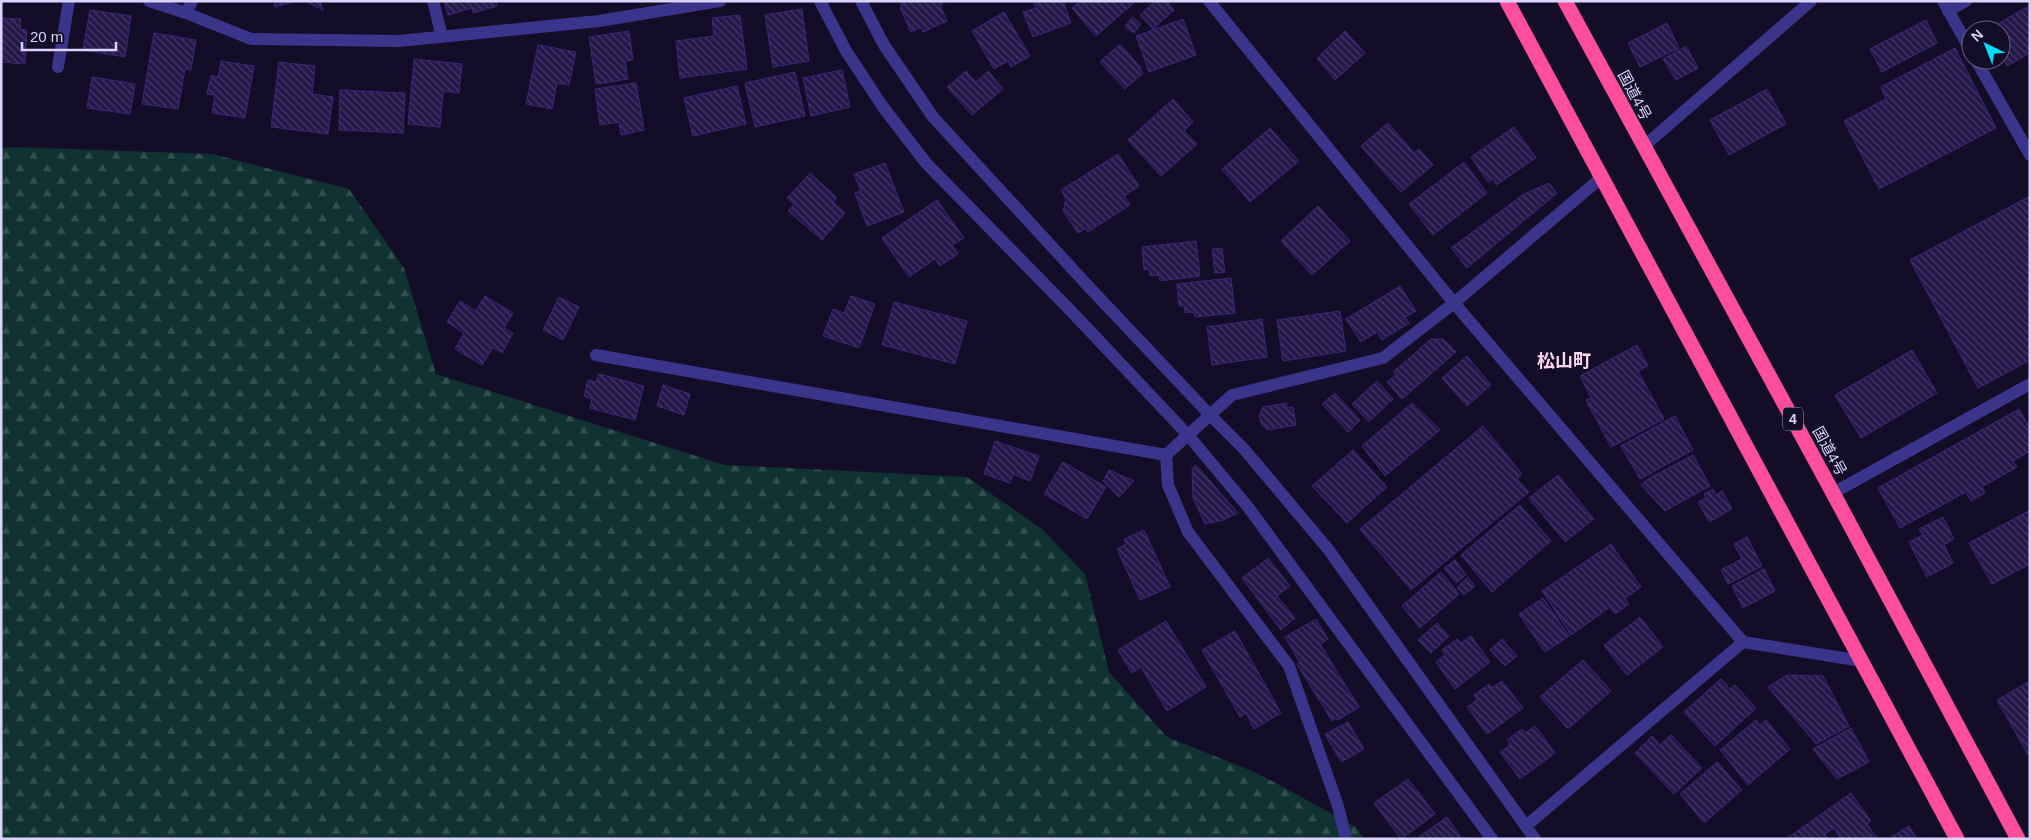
<svg xmlns="http://www.w3.org/2000/svg" width="2031" height="840" viewBox="0 0 2031 840" font-family="Arial,'Noto Sans JP',sans-serif">
  <defs>
    <pattern id="forest-firs" width="22" height="20" patternUnits="userSpaceOnUse" patternTransform="scale(1.25)"><rect width="22" height="20" fill="#103232"/><path d="M5 1l3.5 6h-7zM16 11l3.5 6h-7z" fill="#324f51"/></pattern>
    <pattern id="building-back-hatch" width="6" height="6" patternUnits="userSpaceOnUse" patternTransform="scale(1.25)"><rect width="6" height="6" fill="#24184a"/><path d="M-1 5l2 2M0 0l6 6M5-1l2 2" fill="none" stroke="#433965"/></pattern>
  </defs>
  <rect width="100%" height="100%" fill="#130d28"/>
  <path fill="url(#forest-firs)" d="M 13,147 L 212,154 L 349,189 L 404,268 L 436,374 L 725,465 L 967,477 L 1042,529 L 1085,574 L 1109,672 L 1167,737 L 1257,773 L 1356,827 L 1364,839 L 1,839 L 1,148 Z"/>
  <path fill="url(#building-back-hatch)" stroke="#3b2778" d="M 274,1 L 296,1 L 275,7 Z
    M 305,1 L 320,1 L 323,10 Z
    M 444,1 L 496,1 L 497,6 L 473,13 L 472,8 L 448,15 Z
    M 900,1 L 948,1 L 940,5 L 947,21 L 923,32 L 921,27 L 911,32 L 900,8 L 902,7 Z
    M 1033,1 L 1063,1 L 1071,23 L 1033,37 L 1023,12 L 1036,8 Z
    M 1080,1 L 1136,1 L 1096,36 L 1072,8 Z
    M 1155,1 L 1166,1 L 1174,10 L 1153,29 L 1140,15 Z
    M 2030,5 L 2030,53 L 2007,66 L 2001,55 L 2001,30 L 1987,30 Z
    M 802,9 L 809,61 L 773,67 L 765,15 Z
    M 90,10 L 131,16 L 125,57 L 83,50 Z
    M 1004,12 L 1030,56 L 1011,67 L 1008,61 L 994,69 L 972,31 Z
    M 740,15 L 747,69 L 680,78 L 676,41 L 714,36 L 712,18 Z
    M 1132,17 L 1141,24 L 1134,33 L 1125,27 Z
    M 1,18 L 21,19 L 20,29 L 27,30 L 25,64 L 1,62 Z
    M 1183,19 L 1196,55 L 1149,72 L 1136,36 Z
    M 1926,20 L 1937,43 L 1882,72 L 1870,49 Z
    M 1667,23 L 1679,48 L 1640,67 L 1628,43 Z
    M 629,31 L 633,60 L 625,61 L 628,79 L 596,84 L 589,37 Z
    M 1345,31 L 1365,53 L 1335,80 L 1317,58 Z
    M 154,33 L 196,40 L 191,70 L 185,69 L 178,109 L 142,104 Z
    M 1120,44 L 1141,68 L 1140,69 L 1143,73 L 1125,89 L 1100,62 Z
    M 538,45 L 576,52 L 569,85 L 557,83 L 552,109 L 526,104 Z
    M 1686,46 L 1698,68 L 1676,80 L 1663,59 Z
    M 1955,48 L 1996,128 L 1879,189 L 1844,121 L 1886,99 L 1881,87 Z
    M 414,59 L 462,64 L 459,93 L 443,91 L 440,127 L 408,124 Z
    M 221,61 L 254,66 L 245,118 L 212,113 L 215,95 L 207,94 L 211,75 L 218,77 Z
    M 279,62 L 315,66 L 312,94 L 333,97 L 328,134 L 271,127 Z
    M 842,70 L 850,107 L 811,116 L 803,78 Z
    M 966,71 L 976,82 L 988,71 L 1003,89 L 972,115 L 947,87 Z
    M 795,72 L 805,116 L 755,127 L 745,83 Z
    M 92,77 L 135,84 L 130,114 L 87,108 Z
    M 636,83 L 644,130 L 621,135 L 619,122 L 600,125 L 595,89 Z
    M 737,86 L 746,124 L 693,136 L 684,98 Z
    M 1767,89 L 1786,124 L 1729,155 L 1710,120 Z
    M 340,90 L 405,93 L 403,133 L 339,130 Z
    M 1173,99 L 1193,122 L 1184,131 L 1197,144 L 1161,176 L 1128,140 Z
    M 1388,123 L 1414,153 L 1419,149 L 1433,165 L 1401,192 L 1361,146 Z
    M 1514,127 L 1536,158 L 1496,185 L 1493,179 L 1488,182 L 1471,157 Z
    M 1270,128 L 1299,161 L 1250,202 L 1222,169 Z
    M 1118,154 L 1139,186 L 1124,196 L 1130,205 L 1088,232 L 1086,228 L 1078,233 L 1063,211 L 1066,199 L 1061,190 Z
    M 1464,162 L 1487,193 L 1433,235 L 1409,204 Z
    M 885,163 L 904,212 L 867,226 L 855,193 L 861,191 L 854,174 Z
    M 810,173 L 837,198 L 833,202 L 845,213 L 822,240 L 788,211 L 794,205 L 787,198 Z
    M 1549,183 L 1557,193 L 1467,268 L 1451,248 L 1524,194 Z
    M 2030,196 L 2030,360 L 1978,388 L 1910,260 Z
    M 937,200 L 964,238 L 952,245 L 958,254 L 940,266 L 935,259 L 909,277 L 882,238 Z
    M 1318,206 L 1350,241 L 1312,275 L 1281,241 Z
    M 1196,241 L 1200,276 L 1160,281 L 1159,275 L 1150,276 L 1149,269 L 1144,270 L 1142,247 Z
    M 1222,248 L 1225,272 L 1215,273 L 1212,249 Z
    M 1231,278 L 1235,313 L 1195,317 L 1194,312 L 1185,313 L 1184,306 L 1179,306 L 1177,284 Z
    M 1400,286 L 1416,311 L 1405,317 L 1409,323 L 1382,340 L 1377,332 L 1361,342 L 1346,319 Z
    M 485,296 L 513,313 L 504,328 L 513,333 L 502,353 L 493,347 L 482,365 L 455,349 L 464,333 L 447,322 L 460,301 L 475,311 Z
    M 851,296 L 875,304 L 859,348 L 823,336 L 833,309 L 844,313 Z
    M 559,297 L 579,307 L 563,340 L 543,330 Z
    M 894,302 L 967,321 L 955,364 L 882,345 Z
    M 1340,311 L 1346,351 L 1283,361 L 1277,320 Z
    M 1262,319 L 1267,357 L 1212,365 L 1207,327 Z
    M 1431,339 L 1443,339 L 1456,352 L 1402,399 L 1387,382 L 1396,375 L 1393,372 Z
    M 1637,345 L 1648,366 L 1638,371 L 1664,419 L 1611,447 L 1586,400 L 1591,398 L 1580,376 Z
    M 1912,350 L 1937,393 L 1861,438 L 1835,395 Z
    M 1467,356 L 1491,385 L 1467,406 L 1442,378 Z
    M 599,374 L 644,386 L 635,420 L 590,408 L 592,399 L 584,396 L 588,380 L 596,382 Z
    M 1377,381 L 1393,399 L 1369,422 L 1352,404 Z
    M 663,385 L 690,394 L 684,415 L 657,406 Z
    M 1335,393 L 1360,420 L 1348,432 L 1322,404 Z
    M 1287,403 L 1287,408 L 1293,407 L 1296,425 L 1267,430 L 1261,423 L 1259,416 L 1263,407 Z
    M 1412,403 L 1440,430 L 1385,476 L 1362,446 Z
    M 2019,409 L 2030,428 L 2030,451 L 2013,461 L 2017,467 L 1982,487 L 1985,493 L 1971,501 L 1966,492 L 1900,528 L 1878,488 Z
    M 1675,416 L 1693,450 L 1640,479 L 1621,446 Z
    M 1483,426 L 1522,474 L 1517,479 L 1529,492 L 1411,590 L 1360,529 Z
    M 995,441 L 1039,456 L 1030,481 L 1013,474 L 1010,483 L 984,474 Z
    M 1353,450 L 1387,487 L 1347,523 L 1312,486 Z
    M 1693,455 L 1710,486 L 1665,511 L 1641,485 L 1648,479 Z
    M 1063,462 L 1106,487 L 1087,519 L 1044,494 Z
    M 1196,465 L 1238,513 L 1223,520 L 1205,524 L 1193,498 L 1192,469 Z
    M 1109,470 L 1134,481 L 1119,497 L 1103,481 Z
    M 1558,475 L 1594,519 L 1565,542 L 1529,498 Z
    M 1713,489 L 1716,495 L 1722,491 L 1732,509 L 1709,522 L 1698,502 L 1706,498 L 1704,494 Z
    M 1520,505 L 1551,541 L 1492,592 L 1461,555 Z
    M 2030,510 L 2030,564 L 1992,584 L 1969,543 Z
    M 1943,517 L 1954,539 L 1944,545 L 1953,563 L 1927,577 L 1909,542 L 1923,535 L 1919,529 Z
    M 1144,530 L 1170,587 L 1140,600 L 1117,549 L 1126,544 L 1124,539 Z
    M 1747,537 L 1762,566 L 1728,584 L 1721,570 L 1742,559 L 1734,544 Z
    M 1611,544 L 1641,587 L 1625,598 L 1629,604 L 1615,614 L 1610,607 L 1571,635 L 1542,591 Z
    M 1268,558 L 1290,586 L 1277,596 L 1295,618 L 1281,630 L 1242,578 Z
    M 1455,560 L 1466,575 L 1456,583 L 1444,568 Z
    M 1764,569 L 1775,591 L 1743,608 L 1732,586 Z
    M 1441,572 L 1459,594 L 1420,628 L 1402,606 Z
    M 1468,577 L 1475,586 L 1464,595 L 1457,587 Z
    M 1543,598 L 1569,636 L 1545,652 L 1519,614 Z
    M 1640,617 L 1663,647 L 1627,675 L 1604,645 Z
    M 1316,619 L 1328,639 L 1320,644 L 1359,707 L 1338,720 L 1336,718 L 1332,721 L 1297,664 L 1300,663 L 1285,637 Z
    M 1166,621 L 1206,687 L 1167,711 L 1141,667 L 1132,673 L 1118,650 Z
    M 1437,623 L 1449,636 L 1431,653 L 1418,640 Z
    M 1235,631 L 1281,713 L 1254,729 L 1246,713 L 1240,717 L 1202,650 Z
    M 1471,636 L 1490,662 L 1455,689 L 1436,662 L 1445,655 L 1442,650 L 1457,639 L 1461,643 Z
    M 1502,639 L 1517,656 L 1505,666 L 1490,650 Z
    M 1583,660 L 1611,691 L 1568,729 L 1540,697 Z
    M 1787,675 L 1823,676 L 1849,726 L 1816,744 L 1768,687 Z
    M 1721,679 L 1730,689 L 1735,685 L 1756,708 L 1715,746 L 1684,712 Z
    M 1502,681 L 1523,708 L 1487,734 L 1467,707 L 1477,700 L 1474,695 L 1489,684 L 1492,688 Z
    M 2030,681 L 2030,758 L 1997,700 Z
    M 1756,720 L 1760,725 L 1766,720 L 1790,749 L 1748,785 L 1720,750 Z
    M 1348,722 L 1364,749 L 1341,762 L 1325,734 Z
    M 1535,726 L 1555,753 L 1520,779 L 1500,752 L 1510,745 L 1507,740 L 1522,729 L 1525,733 Z
    M 1851,728 L 1869,762 L 1837,779 L 1813,749 Z
    M 1671,735 L 1702,768 L 1674,794 L 1635,753 L 1652,736 L 1660,745 Z
    M 1717,762 L 1742,790 L 1704,823 L 1680,794 Z
    M 1408,779 L 1435,814 L 1401,839 L 1374,803 Z
    M 1851,793 L 1871,821 L 1867,824 L 1877,838 L 1841,839 L 1834,828 L 1825,834 L 1828,839 L 1786,839 Z
    M 1447,817 L 1462,839 L 1416,839 Z
    M 1909,826 L 1917,839 L 1888,839 Z"/>
  <g fill="none" stroke-linecap="round" stroke-linejoin="round">
    <path stroke="#3b348b" stroke-width="12" d="M 149,1 L 186,13 L 192,1
      M 433,1 L 442,37
      M 820,1 L 846,51 L 883,107 L 926,163 L 1071,311 L 1188,435 L 1248,507 L 1492,839
      M 861,1 L 884,45 L 933,117 L 1089,287 L 1210,415 L 1244,449 L 1328,549 L 1535,839
      M 1209,1 L 1454,303 L 1743,642 L 1862,661
      M 1943,1 L 1971,51
      M 1948,11 L 1966,1
      M 186,13 L 251,39 L 399,41 L 599,21 L 720,1
      M 1976,60 L 2030,155
      M 58,67 L 69,1
      M 1643,147 L 1811,1
      M 596,355 L 1166,455
      M 1833,493 L 2030,384
      M 1526,826 L 1743,642
      M 1346,839 L 1338,806 L 1289,666 L 1188,532 L 1168,485 L 1166,455 L 1232,395 L 1383,358 L 1454,303 L 1602,177"/>
    <path stroke="#ff4f9c" stroke-width="15" d="M 1507,1 L 1957,839
      M 1565,1 L 1833,493 L 2018,839"/>
  </g>
  <g text-anchor="middle" dominant-baseline="central" stroke-width="4" stroke-linejoin="round" paint-order="stroke">
    <rect fill="#130d28" stroke="#9f98be" stroke-width="1" x="1783" y="407.5" width="20" height="23" rx="4"/>
    <g font-size="14" font-weight="bold" fill="#dbd4ff">
      <text x="1793" y="419">4</text>
    </g>
    <g font-size="15" fill="#dbd4ff" stroke="#130d28">
      <text transform="translate(1635 95) rotate(62)">国道4号</text>
      <text transform="translate(1830 451) rotate(61)">国道4号</text>
    </g>
    <g font-size="18" font-weight="bold" fill="#ffd6ee" stroke="#130d28">
      <text x="1564" y="361">松山町</text>
    </g>
  </g>
  <rect width="2031" height="840" fill="none" stroke="#dbd4ff" stroke-width="5"/>
  <g transform="translate(1986 45) rotate(317)"><circle r="24" fill="#130d28" stroke="#635d7e"/>
  <path d="M0-4L9 19L0 12L-9 19Z" fill="#00dbff"/>
  <text y="-8" font-size="14" font-weight="bold" text-anchor="middle" fill="#dbd4ff">N</text>
  </g>
  <path d="M22 42v8h94v-8" fill="none" stroke="#dbd4ff" stroke-width="2.5"/>
  <text x="30" y="42" font-size="15" fill="#dbd4ff" stroke="#130d28" stroke-width="4" paint-order="stroke">20 m</text>
</svg>
